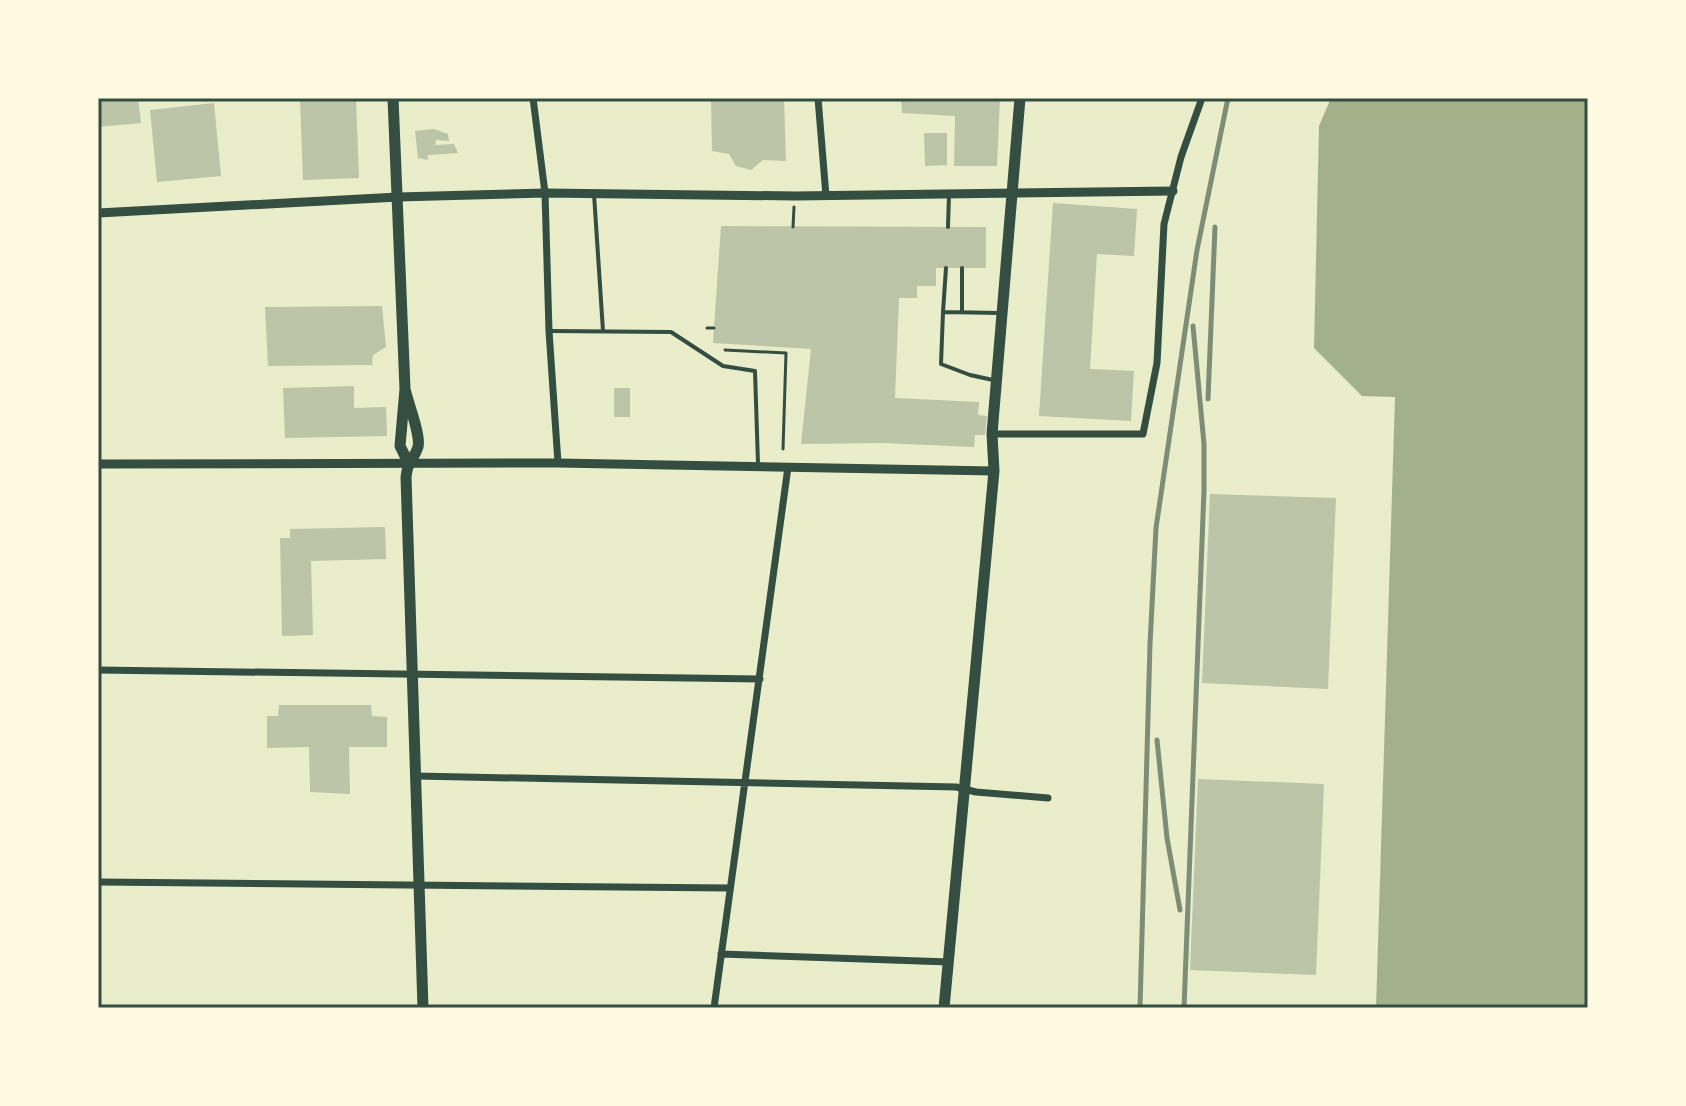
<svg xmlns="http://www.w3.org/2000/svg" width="1686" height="1106" viewBox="0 0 1686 1106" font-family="Commissioner,sans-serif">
  <rect width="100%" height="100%" fill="#e9edc9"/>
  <path fill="#a3b18a" d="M 1331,98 L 1588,98 L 1588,1008 L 1376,1008 L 1395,397 L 1362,396 L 1314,348 L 1319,126 Z"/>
  <path fill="#bcc5a7" d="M 98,98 L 138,98 L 141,123 L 98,127 Z
    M 300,98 L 356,98 L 359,178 L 303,180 Z
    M 711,98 L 784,98 L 786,161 L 763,160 L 751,170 L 736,166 L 729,154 L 712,151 Z
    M 901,98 L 1000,98 L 997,166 L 954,166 L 955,116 L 902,113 Z
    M 214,103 L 221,176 L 157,182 L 150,110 Z
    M 434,129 L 448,134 L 449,141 L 436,140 L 435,145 L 454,144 L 458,153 L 428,155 L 428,160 L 418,158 L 415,131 Z
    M 924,133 L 947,133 L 947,165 L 925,166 Z
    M 1053,203 L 1137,209 L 1134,256 L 1097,254 L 1090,369 L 1134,371 L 1131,421 L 1039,416 Z
    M 721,226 L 986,227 L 986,268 L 936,268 L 936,286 L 917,286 L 917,298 L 899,298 L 895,398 L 979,402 L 978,415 L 987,416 L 985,435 L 975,435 L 974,447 L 883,443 L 801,444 L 811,349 L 713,343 Z
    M 382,306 L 386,347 L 373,355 L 372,365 L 268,366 L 265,307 Z
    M 354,386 L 354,408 L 386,407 L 387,436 L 285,438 L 283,388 Z
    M 614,388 L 630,388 L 630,417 L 614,417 Z
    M 1210,494 L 1336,498 L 1328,689 L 1202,683 Z
    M 385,527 L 386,559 L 311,561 L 313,635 L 282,636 L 280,538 L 290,538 L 290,529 Z
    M 279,705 L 371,705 L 372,716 L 387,717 L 387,747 L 349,747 L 350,794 L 310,792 L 309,747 L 267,748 L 267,716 L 278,716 Z
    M 1198,779 L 1324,784 L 1316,975 L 1190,970 Z"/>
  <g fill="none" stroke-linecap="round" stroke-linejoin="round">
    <path stroke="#344e41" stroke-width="3" d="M 793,227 L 794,207
      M 707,328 L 714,328
      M 725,350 L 786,353 L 783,449"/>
    <path stroke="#344e41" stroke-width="4" d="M 594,194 L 603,331
      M 948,227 L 949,194
      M 943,312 L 946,268
      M 962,312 L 962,268
      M 549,331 L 671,332 L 723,366 L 755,371 L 758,464
      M 993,380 L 970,375 L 941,364 L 943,312 L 1000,313"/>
    <path stroke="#344e41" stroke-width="7" d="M 533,98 L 545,193 L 549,331 L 558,463
      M 818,98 L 826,196
      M 992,434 L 1143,434 L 1157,363 L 1164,224 L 1181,157 L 1202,98
      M 98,670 L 760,679
      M 416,776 L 956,787 L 976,792 L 1048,798
      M 98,882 L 729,888
      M 721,954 L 949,962
      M 714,1008 L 788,467"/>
    <path stroke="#344e41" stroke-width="9" d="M 98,213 L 398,197 L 545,193 L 795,196 L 1173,191
      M 98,464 L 558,463 L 994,471"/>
    <path stroke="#344e41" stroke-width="11" d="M 393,98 L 405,389 L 400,446 L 408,462
      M 405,389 C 408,403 421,435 418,447 C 414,460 408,459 406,477 L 423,1008
      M 944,1008 L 994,471 L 992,434 L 1020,98"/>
    <path stroke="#7c8e77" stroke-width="5" d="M 1208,399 L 1215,227
      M 1157,740 L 1167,838 L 1180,910
      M 1140,1008 L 1150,644 L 1156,528 L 1197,250 L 1228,98
      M 1184,1008 L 1204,490 L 1204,444 L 1193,326"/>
  </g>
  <rect width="1686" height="1106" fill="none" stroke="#fefae0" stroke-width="200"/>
  <rect x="100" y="100" width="1486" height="906" fill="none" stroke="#344e41" stroke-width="3"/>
</svg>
